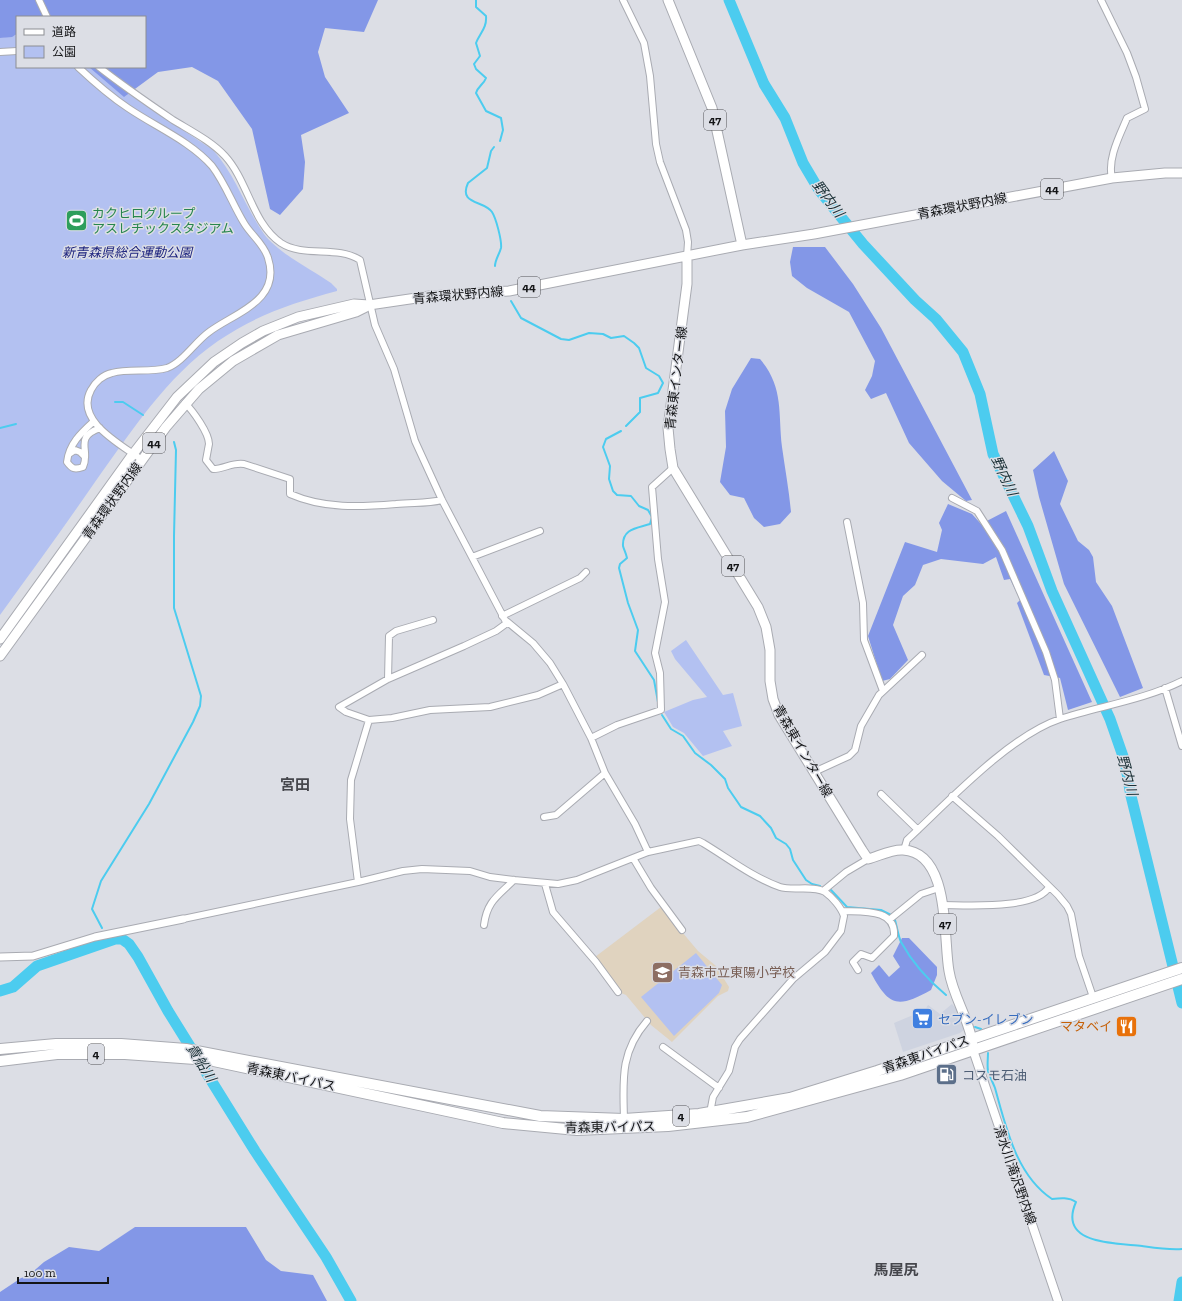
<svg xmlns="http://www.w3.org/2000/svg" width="1182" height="1301" viewBox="0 0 1182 1301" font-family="'Zilla Slab','Noto Sans JP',serif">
  <rect width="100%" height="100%" fill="#dcdee5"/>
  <path fill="#ced3e0" d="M 952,1004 L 961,1015 L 966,1028 L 960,1033 L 903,1052 L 894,1023 L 925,1010 L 928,1005 L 940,1014 Z"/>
  <path fill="#e0d3bf" d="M 661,907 L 698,951 L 716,966 L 729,987 L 728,991 L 718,996 L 672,1042 L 651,1025 L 626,995 L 621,993 L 595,957 Z"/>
  <path fill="#b3c1f1" d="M 17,35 L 17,67 L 93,67 L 121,89 L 213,150 C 235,174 245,207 264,234 C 278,253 311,269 331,283 L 337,289 L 337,291 C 293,303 256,315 218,341 C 166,377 131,432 95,482 C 64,527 32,571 0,615 L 0,38 Z
    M 686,640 L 723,695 L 733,693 L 742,726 L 723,731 L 732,746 L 703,756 L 684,733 L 673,727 L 664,712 L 693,700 L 707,697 L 675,659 L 671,651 Z
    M 696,953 L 722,985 L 719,993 L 674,1036 L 641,997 Z"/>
  <path fill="#8397e7" d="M 0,0 L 378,0 L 364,32 L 325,28 L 318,52 L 325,77 L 349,113 L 301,135 L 305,162 L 303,189 L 280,215 L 270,209 L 252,129 L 218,81 L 192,67 L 158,72 L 124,97 L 89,67 L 145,67 L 145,17 L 17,17 L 17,34 L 12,37 L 0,38 Z
    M 793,247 L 825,247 L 853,284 L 881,328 L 972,500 L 966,501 L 942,481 L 909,443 L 886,393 L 871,399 L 865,390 L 872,376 L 875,361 L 849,312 L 807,288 L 792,276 L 790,262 Z
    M 751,358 L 760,359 C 784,387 778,413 782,447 C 785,469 789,490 791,512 L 780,524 L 764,527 L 754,518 L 744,498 L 730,495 L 720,482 L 726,447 L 725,411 L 732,389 Z
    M 1054,451 L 1068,481 L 1060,504 L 1078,541 L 1089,550 L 1093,557 L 1096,582 L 1112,606 L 1143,688 L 1120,697 L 1064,584 L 1039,497 L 1033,470 Z
    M 948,504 L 972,514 L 981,524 L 1006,511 L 1092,702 L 1068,710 L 1060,678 L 1044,675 L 1017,603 L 1020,600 L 1010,579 L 1004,580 L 996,557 L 983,564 L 941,559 L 923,565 L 915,585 L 903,596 L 893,625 L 908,660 L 890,679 L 882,681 L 868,636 L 905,542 L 937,552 L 942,530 L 939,523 Z
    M 902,938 L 909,938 L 937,967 L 937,975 L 931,990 C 897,1009 889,1006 871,973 L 879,965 L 889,977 L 900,967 L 893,956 Z
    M 135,1227 L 246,1227 L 266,1260 L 281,1271 L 313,1275 L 327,1301 L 0,1301 L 0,1292 L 21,1278 L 28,1276 L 44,1262 L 69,1247 L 99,1251 Z"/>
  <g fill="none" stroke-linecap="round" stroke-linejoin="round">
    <path stroke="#4cccef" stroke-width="2" d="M 476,0 L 476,7 L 486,16 C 487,28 480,33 476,43 L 480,56 L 474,64 L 476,69 L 486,78 C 484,84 478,86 476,93 L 486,111 L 501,118 L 503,130 L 500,141
      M 494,147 L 491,151 L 487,168 L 468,183 C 458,205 484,200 492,212 C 496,218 502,241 501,248 C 499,255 495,260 495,266
      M 511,301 L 521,318 L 561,339 L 569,340 L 589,333 L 603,334 L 611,338 L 624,336 L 634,343 L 639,348 L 646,368 L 659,376 L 663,383 L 658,393 L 640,398 L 640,412 L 626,426
      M 115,402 L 123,402 L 143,415
      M 0,428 L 16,424
      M 621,431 L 606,439 L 603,447 L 610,466 L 609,479 L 613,491 L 617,495 L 631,496 L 639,506 L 648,510 L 652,517 L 650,524 C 638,528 622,528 623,546 C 624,550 626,553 627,558 L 620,564 L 619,568 L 628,603 L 638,630 L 635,651 L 654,680 L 658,702
      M 662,715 L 671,729 L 683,736 L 695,753 L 711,765 L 725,779 L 728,788 L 741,807 L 760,816 L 771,828 L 776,838 L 786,844 L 790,849 L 793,860 L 806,880 L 812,884 L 820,886
      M 831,890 L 847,907 L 881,910 L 891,915
      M 895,920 C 897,927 898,935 901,942 C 912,962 929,981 946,995
      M 102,928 L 92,909 L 101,881 L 149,804 L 193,722 L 200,706 L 201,696 L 174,608 L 174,536 L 176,450 L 174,442
      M 975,1027 L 981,1029
      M 988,1053 C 988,1058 987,1066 988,1071 C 990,1077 993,1083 995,1088 C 1006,1127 1016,1175 1052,1199 C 1060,1198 1069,1197 1076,1202 C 1057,1245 1116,1243 1142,1246 C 1156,1248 1168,1250 1182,1249"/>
    <path stroke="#4cccef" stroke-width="11" d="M 729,0 L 764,84 L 785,118 L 803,163 L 819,190 L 863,244 L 915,300 L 936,319 L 963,352 L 980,394 L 993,454 L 1028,526 L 1052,591 L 1110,719 L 1125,762 L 1131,796 L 1182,1003
      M 0,991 L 13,987 L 37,966 L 115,939 L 122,939 L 129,944 L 138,957 L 168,1011 L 255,1151 L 326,1257 L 351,1301
      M 1179,1301 L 1182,1282"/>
    <defs>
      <path id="minor" d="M 39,0 L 47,17
        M 623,0 L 644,43 L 650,76 L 656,144 L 660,162 L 686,230 L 688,242 L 687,257
        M 1101,0 L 1127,53 L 1136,77 L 1145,109 L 1127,118 C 1120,135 1107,159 1112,178
        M 0,52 L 17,51
        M 78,67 C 94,82 110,96 128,108 C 156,127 190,141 212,166 C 225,183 233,205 244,223 C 251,235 264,244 268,258 C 282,301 234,313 209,332 C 195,342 183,362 167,368 C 149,373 129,368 112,373 C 103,375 95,382 91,390 C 74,421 122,445 142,460
        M 99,67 C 123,86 148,103 173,120 C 191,131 211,141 225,156 C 248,181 252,223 281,243 C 304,258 337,245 360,260 L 375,325 L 394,369 L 415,441 L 442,500 L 505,620 L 533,643 L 550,663 L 563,684 L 591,738 L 605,773 L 635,824 L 648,852
        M 185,403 C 193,411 209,433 209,444 C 208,449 207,455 206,460 L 213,469 C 224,469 233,462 244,464 L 290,479 L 290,494 C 324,509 360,507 396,504 C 412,502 426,504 442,500
        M 93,422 C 81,433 69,444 67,462 C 72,469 75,470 83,467 C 91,450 73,438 100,428
        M 69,454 L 75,450 L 80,452 L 85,457
        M 952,498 L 977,511 L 1002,550 L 1046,652 L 1055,680 L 1060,719
        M 847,522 L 863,603 L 864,640 L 883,691
        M 472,557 L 540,531
        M 502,616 L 580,578 L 586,572
        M 507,623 L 496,631 L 464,646 L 388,679 L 339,707 L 346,712 L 369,720 L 392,718 L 430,710 L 490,707 L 538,695 L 563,684
        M 388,679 L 389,636 L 396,631 L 433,620
        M 1165,688 L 1182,746
        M 591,738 L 617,725 L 661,710 L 660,673 L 655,653 L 665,602 L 658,559 L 652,487 L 673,468
        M 814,772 L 849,756 L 855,750 L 861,726 L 879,695 L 922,655
        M 881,794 L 918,830
        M 952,796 L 998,836 L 1058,895 L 1067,906 L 1071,914 L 1079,956 L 1093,997
        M 544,817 L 556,815 L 605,773
        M 904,850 L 907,840 C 947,803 1009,736 1060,719 C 1100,706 1144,700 1182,681
        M 633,858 L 651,888 L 682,930
        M 358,882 L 350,819 L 351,780 L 369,720
        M 545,884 L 553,912 L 596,962 L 618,992
        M 823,891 L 846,872 L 868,859
        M 942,905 C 967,905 1036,910 1049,887
        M 842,911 C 862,912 896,908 894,936 L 872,958 L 861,954 L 853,962 L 858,970
        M 183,919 L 358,882 L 403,871 L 422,869 L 470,871 L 490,877 L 514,880 L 558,884 L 577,880 L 648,852 L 699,841 L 703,843 C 728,858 752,877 780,887 C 792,891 814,885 825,892 C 832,897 841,907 844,916 L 841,931 L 825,952 L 793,979 L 740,1039 L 735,1047 L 729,1071 L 713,1097 L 710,1113
        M 889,920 L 921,894 L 939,888
        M 484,925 C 487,901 498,896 514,880
        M 663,1047 L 719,1088
        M 624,1119 C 623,1080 620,1052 647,1021"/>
      <path id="tertiary" d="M 0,957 L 33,956 L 95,937 L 183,919"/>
      <path id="secondary" d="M 973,1050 L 1058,1301"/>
      <path id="primary" d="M 668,0 L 712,108 L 742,245
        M 687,257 L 687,284 L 668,428 L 670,449 L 673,468 L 758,607 L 766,627 L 770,650 L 770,681 L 773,699 L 779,715 L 862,850 L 868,859 C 879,856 892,849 903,850 C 951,852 943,939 949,971 C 953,997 970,1020 973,1046
        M 0,639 L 133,454 L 177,397 L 214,362 L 242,343 L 263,331 L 298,317 L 354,304 L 369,305 L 430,296 L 509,291 L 742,245 L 814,234 L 1112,178 L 1165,173 L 1182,173
        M 0,656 L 166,427 L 199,389 L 233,361 L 278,335 L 356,312 L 368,306"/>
      <path id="trunk" d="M 0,1049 L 56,1044 L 121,1044 L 186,1049 L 540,1116 L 624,1119 L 699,1114 L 790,1098 L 877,1071 L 1182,968
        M 0,1061 L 57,1054 L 125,1054 L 209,1060 L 503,1123 L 577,1130 L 668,1126 L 747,1117 L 900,1075 L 1182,979"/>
    </defs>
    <use href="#minor" stroke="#a9abb2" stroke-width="8"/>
    <use href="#tertiary" stroke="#a9abb2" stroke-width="9"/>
    <use href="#secondary" stroke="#a9abb2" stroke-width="10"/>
    <use href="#primary" stroke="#a9abb2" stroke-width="11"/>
    <use href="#trunk" stroke="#a9abb2" stroke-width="12"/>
    <use href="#minor" stroke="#fff" stroke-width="6"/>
    <use href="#tertiary" stroke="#fff" stroke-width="7"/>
    <use href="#secondary" stroke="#fff" stroke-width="8"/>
    <use href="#primary" stroke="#fff" stroke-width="9"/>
    <use href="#trunk" stroke="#fff" stroke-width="10"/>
  </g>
  <defs>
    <symbol id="stadium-square" viewBox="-11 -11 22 22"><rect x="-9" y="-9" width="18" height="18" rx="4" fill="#2e9e5b" stroke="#dcdee5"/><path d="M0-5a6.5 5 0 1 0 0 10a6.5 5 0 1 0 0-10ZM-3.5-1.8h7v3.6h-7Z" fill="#fff"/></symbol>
    <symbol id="school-square" viewBox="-11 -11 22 22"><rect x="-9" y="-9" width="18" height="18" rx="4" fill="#8d6e63" stroke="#dcdee5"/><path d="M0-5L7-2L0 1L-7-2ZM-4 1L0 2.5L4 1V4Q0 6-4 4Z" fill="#fff"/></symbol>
    <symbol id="supermarket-square" viewBox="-11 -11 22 22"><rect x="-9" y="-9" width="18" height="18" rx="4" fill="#3f7fe0" stroke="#dcdee5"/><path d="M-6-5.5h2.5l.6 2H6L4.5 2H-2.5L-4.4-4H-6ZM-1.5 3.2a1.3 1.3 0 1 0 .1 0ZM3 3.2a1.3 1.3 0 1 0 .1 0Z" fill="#fff"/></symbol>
    <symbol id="restaurant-square" viewBox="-11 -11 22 22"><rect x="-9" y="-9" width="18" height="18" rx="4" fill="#e8710a" stroke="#dcdee5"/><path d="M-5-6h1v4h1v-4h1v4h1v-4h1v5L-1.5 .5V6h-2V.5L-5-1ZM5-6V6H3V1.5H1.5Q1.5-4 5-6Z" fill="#fff"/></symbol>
    <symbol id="fuel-square" viewBox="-11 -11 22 22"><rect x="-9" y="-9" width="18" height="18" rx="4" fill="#5c6f8a" stroke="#dcdee5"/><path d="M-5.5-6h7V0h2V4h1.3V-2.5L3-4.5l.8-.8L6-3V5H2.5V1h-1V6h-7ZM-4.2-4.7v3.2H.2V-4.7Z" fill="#fff"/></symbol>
  </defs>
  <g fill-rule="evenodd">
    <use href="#stadium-square" x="64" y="208" width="25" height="25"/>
    <use href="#school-square" x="650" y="960" width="25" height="25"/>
    <use href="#supermarket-square" x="910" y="1006" width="25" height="25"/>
    <use href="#restaurant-square" x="1114" y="1014" width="25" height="25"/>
    <use href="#fuel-square" x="934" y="1062" width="25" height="25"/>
  </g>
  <g text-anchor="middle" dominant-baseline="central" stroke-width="3" stroke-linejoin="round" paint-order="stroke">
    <g fill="#dcdee5" stroke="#505155" stroke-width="1">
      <rect x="704" y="110" width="22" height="20" rx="3"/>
      <rect x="1041" y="179" width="22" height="20" rx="3"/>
      <rect x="518" y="277" width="22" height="20" rx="3"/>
      <rect x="143" y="433" width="22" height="20" rx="3"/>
      <rect x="722" y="556" width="22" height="20" rx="3"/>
      <rect x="934" y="914" width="22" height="20" rx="3"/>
      <rect x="88" y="1044" width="16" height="20" rx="3"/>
      <rect x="673" y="1106" width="16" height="20" rx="3"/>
    </g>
    <g font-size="12" font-weight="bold" fill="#141517">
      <text x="715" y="120">47</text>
      <text x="1052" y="189">44</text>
      <text x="529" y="287">44</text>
      <text x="154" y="443">44</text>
      <text x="733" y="566">47</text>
      <text x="945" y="924">47</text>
      <text x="96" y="1054">4</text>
      <text x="681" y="1116">4</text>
    </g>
    <g font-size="13" fill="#141517" stroke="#dcdee5">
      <text transform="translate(962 206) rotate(-11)">青森環状野内線</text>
      <text transform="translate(458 295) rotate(-5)">青森環状野内線</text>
      <text transform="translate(676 378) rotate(-83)">青森東インター線</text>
      <text transform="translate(112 501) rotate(-54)">青森環状野内線</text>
      <text transform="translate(803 751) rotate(60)">青森東インター線</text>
      <text transform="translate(926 1054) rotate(-19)">青森東バイパス</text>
      <text transform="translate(291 1077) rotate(12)">青森東バイパス</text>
      <text transform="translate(610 1127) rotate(-1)">青森東バイパス</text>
      <text transform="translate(1015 1175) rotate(71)">清水川滝沢野内線</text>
    </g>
    <g font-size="13" fill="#27864d" stroke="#dcdee5" text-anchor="start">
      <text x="92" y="213">カクヒログループ<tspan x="92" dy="15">アスレチックスタジアム</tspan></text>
    </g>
    <g font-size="13" font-style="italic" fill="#1e247f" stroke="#dcdee5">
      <text x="127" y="252">新青森県総合運動公園</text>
    </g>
    <g font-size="13" fill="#785e54" stroke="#dcdee5" text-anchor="start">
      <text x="678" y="972">青森市立東陽小学校</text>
    </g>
    <g font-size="13" fill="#366cbe" stroke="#dcdee5" text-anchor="start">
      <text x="938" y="1019">セブン-イレブン</text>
    </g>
    <g font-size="13" fill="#c56008" stroke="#dcdee5" text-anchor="end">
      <text x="1112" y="1026">マタベイ</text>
    </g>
    <g font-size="13" fill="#4e5e75" stroke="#dcdee5" text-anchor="start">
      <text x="962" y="1075">コスモ石油</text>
    </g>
    <g font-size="14" font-style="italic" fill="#1a3036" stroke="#dcdee5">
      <text transform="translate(828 199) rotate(53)">野内川</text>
      <text transform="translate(1004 476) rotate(65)">野内川</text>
      <text transform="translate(1127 775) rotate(75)">野内川</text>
      <text transform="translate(201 1063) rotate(58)">貴船川</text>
    </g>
    <g font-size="15" font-weight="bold" fill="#45464c" stroke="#dcdee5">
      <text x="295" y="785">宮田</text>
      <text x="896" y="1270">馬屋尻</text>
    </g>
  </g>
  <rect x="16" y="16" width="130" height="52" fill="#dcdee5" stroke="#8c8e93"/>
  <rect x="24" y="29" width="20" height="6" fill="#ffffff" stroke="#8c8e93"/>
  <text x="52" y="36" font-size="12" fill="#141517">道路</text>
  <rect x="24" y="46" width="20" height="12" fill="#b3c1f1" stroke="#8c8e93"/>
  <text x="52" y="56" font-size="12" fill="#141517">公園</text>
  <path d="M18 1277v6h90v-6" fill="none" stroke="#141517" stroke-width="2"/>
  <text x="24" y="1277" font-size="12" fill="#141517" stroke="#dcdee5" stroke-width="3" paint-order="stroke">100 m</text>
</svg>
